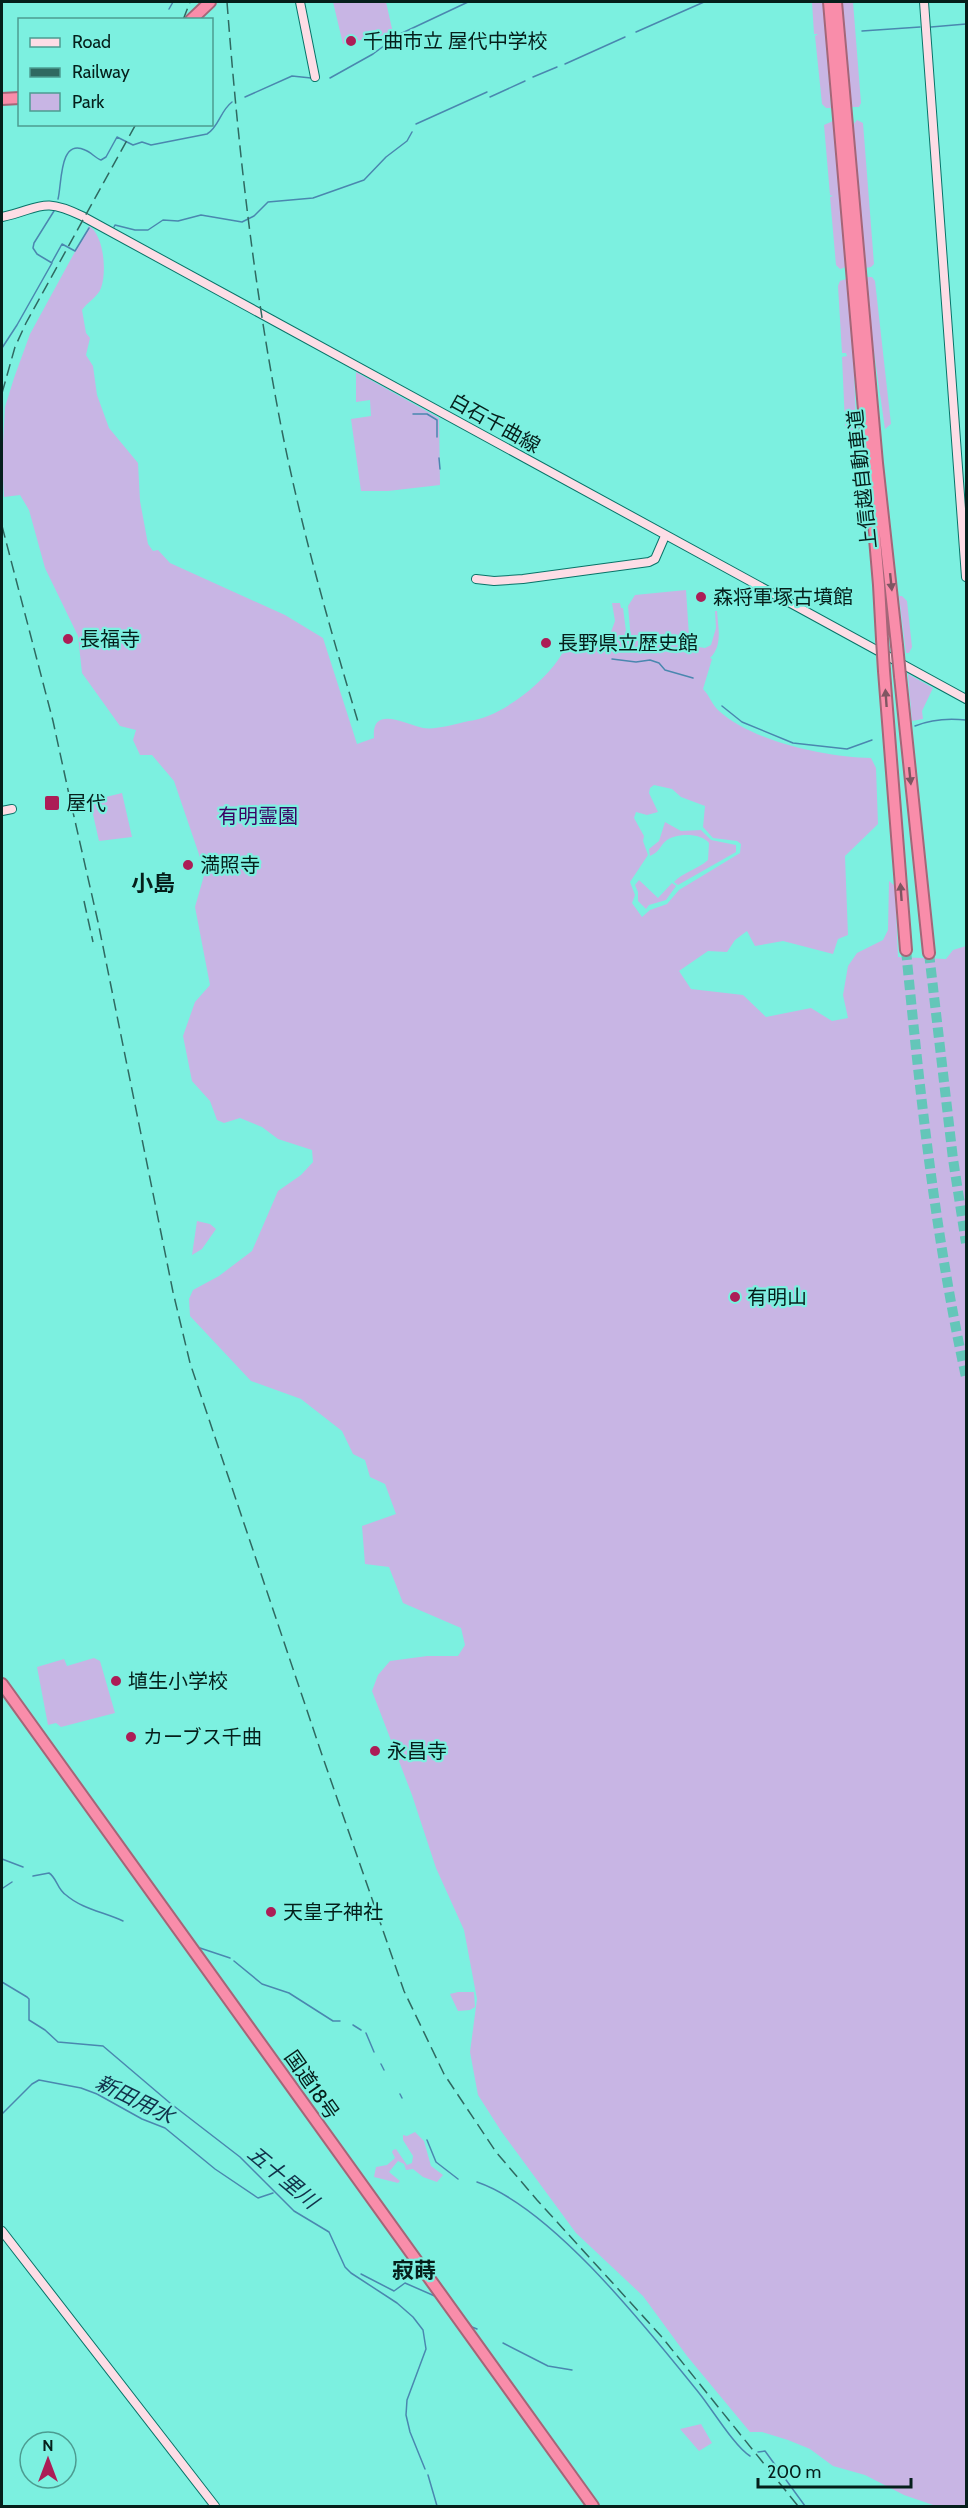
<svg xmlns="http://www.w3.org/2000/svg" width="968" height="2508" viewBox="0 0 968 2508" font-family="Cabin,'Noto Sans JP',sans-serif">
  <rect width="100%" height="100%" fill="#7cf0e0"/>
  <path fill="#c8b5e4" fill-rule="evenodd" d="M 333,2 L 386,2 L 393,33 L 343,44 Z
    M 812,2 L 823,2 L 831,108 L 826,108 L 822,104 L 815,36 L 818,34 L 814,34 Z
    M 842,2 L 853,2 L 861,103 L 859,107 L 851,107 Z
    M 857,120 L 863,123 L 874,264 L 871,267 L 865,268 L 852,126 Z
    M 833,121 L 846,267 L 840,269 L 836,265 L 830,197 L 833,196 L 830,195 L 824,125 Z
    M 89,226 C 104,235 107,272 101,288 C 98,297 87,302 82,310 L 86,333 L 90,338 L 86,355 L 93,366 L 97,395 L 109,428 L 138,463 L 140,501 L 148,544 L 153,551 L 158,550 L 170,563 L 285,615 L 323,638 L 357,744 L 374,738 C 371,704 407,725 423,728 C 436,730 455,724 469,721 C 500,717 540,686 558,660 C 563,653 567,645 573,638 L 589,637 L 589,631 L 600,635 L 611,632 L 615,621 L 612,603 L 620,603 L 621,608 L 623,608 L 627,639 L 631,640 L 628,606 L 635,595 L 686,590 L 689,636 L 687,651 L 658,644 L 690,654 L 692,646 L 705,648 L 711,645 L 716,628 L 715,611 L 717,611 C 718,627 723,646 710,658 L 712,659 L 703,689 C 710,696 712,705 719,711 C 754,742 825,757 871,758 L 876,768 L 878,824 L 845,856 L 848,935 L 838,939 L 833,954 L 783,941 L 755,946 L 747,931 L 735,940 L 727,952 L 708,951 L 679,971 L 691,989 L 743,995 L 766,1017 L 811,1008 L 832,1021 L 848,1018 L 843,995 L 848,966 L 857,953 L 883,940 L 888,930 L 889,881 L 895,886 L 898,957 L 946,959 L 953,950 L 966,946 L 966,2506 L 936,2506 L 904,2495 L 865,2475 L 833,2466 L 810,2449 L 788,2440 L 762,2432 L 750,2432 L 687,2356 L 643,2296 L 576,2233 L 501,2131 L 478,2095 L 470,2052 L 477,1999 L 464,1930 L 436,1868 L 412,1795 L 372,1691 L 378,1675 L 390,1661 L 427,1656 L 458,1656 L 465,1645 L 461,1628 L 403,1603 L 389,1567 L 365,1564 L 362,1526 L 396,1514 L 385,1484 L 370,1477 L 365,1460 L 353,1454 L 342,1431 L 301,1399 L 251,1381 L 190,1316 L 189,1299 L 193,1290 L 219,1276 L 252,1251 L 278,1191 L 301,1175 L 313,1162 L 312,1150 L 278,1139 L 262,1127 L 240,1118 L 224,1123 L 217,1120 L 210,1101 L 192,1081 L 183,1036 L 195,1002 L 210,985 L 195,907 L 205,872 L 174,781 L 152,755 L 140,755 L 133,740 L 136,730 L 120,726 L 82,673 L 78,636 L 45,568 L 29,510 L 20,495 L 4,497 L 2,462 L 5,407 L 14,378 L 30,334 ZM 654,785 L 672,789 L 681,797 L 705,806 L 703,827 L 713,838 L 737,841 L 741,844 L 740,853 L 679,890 L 667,904 L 650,910 L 642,917 L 632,903 L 635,895 L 630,882 L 648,855 L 643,841 L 644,836 L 634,818 L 636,812 L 647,815 L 658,812 L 649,793 L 650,788 Z
    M 867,277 L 872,277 L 875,281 L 891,424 L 885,429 L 870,324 Z
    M 846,279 L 852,325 L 856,421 L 853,431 L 846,429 L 845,424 L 842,357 L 847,356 L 846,353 L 842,353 L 838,286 L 840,281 Z
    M 356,372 L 439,418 L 440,485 L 388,491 L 361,491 L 351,419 L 371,416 L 370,400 L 356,402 Z
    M 899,596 L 902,596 L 907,601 L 912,647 L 909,653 L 906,653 Z
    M 908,674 L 933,688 L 922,711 L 923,719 L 912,721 Z
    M 122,793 L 132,837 L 99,841 L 90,801 Z
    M 665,822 L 681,831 L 701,830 L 711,840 L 736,845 L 736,852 L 678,885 L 674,882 C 682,873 698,869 708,860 L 709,843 C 701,833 678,833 667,840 C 660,845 660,852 650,856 L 649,849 L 659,841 Z
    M 639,880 L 658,898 L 672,883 L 676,886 L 666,900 L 649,905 L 646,909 L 638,901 L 638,892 L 635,885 Z
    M 197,1221 L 210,1224 L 216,1229 L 202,1249 L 192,1255 Z
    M 94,1658 L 100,1661 L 115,1713 L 61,1727 L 56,1723 L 48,1725 L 37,1667 L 64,1659 L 67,1666 Z
    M 458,1992 L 474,1992 L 475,2007 L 470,2010 L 458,2011 L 450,1994 Z
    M 415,2132 L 424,2141 L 431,2166 L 443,2175 L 437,2182 L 423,2177 L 413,2169 L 406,2170 L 404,2164 L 398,2161 L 389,2172 L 400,2181 L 398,2183 L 374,2177 L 376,2167 L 387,2165 L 395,2158 L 392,2152 L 393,2150 L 396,2149 L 407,2165 L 412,2163 L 413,2156 L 403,2140 L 403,2135 L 407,2136 Z
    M 701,2424 L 712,2443 L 699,2451 L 680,2429 Z"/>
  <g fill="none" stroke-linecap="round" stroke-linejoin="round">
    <path stroke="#4a87af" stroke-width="1.5" d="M 169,9 L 173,2
      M 931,27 L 966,24
      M 862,31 L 920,27
      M 636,32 L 704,2
      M 565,64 L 625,37
      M 533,77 L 557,67
      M 330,78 L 373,54 L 400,34 L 468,2
      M 245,97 L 292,76 L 311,78
      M 490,97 L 525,81
      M 416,124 L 487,92
      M 58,199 C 62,184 59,138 85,150 C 91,152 95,158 101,160 L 106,157 L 117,137 L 133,145 L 142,142 L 151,145 L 207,134 C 219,127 220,111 232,102
      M 114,227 L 115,225 L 135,230 L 148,230 L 163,220 L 178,221 L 201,215 L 242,222 L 254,216 L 268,202 L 313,198 L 364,180 L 386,157 L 407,141 L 412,132
      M 52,262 L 62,244 L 75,251 L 89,228
      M 2,348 L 17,325 L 52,263 L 37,254 L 33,248 L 34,243 L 54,211
      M 413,414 L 427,414 L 437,420 L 437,437
      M 439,458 L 440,469
      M 612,659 L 636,662 L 650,660 L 659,663 L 665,670 L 693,678
      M 722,706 L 742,722 L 793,743 L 847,749 L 872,740
      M 915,726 C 932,719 948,718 966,720
      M 2,1859 L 23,1867
      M 33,1876 L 49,1873 C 57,1878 57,1889 66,1895 C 82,1909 104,1912 123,1921
      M 3,1888 L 12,1882
      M 197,1947 L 230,1958
      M 234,1961 L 262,1984 L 289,1993 L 333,2021 L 340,2021
      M 2,1982 L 27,1997 L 29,1999 L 29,2020 L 45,2030 L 58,2042 L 103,2046 L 170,2103 L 240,2157 L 294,2211 L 329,2232 L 345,2267 L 351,2273 L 397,2303 L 413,2317 L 423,2330 L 426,2349 L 407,2400 L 406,2415 L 410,2432 L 425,2469
      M 353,2025 L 361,2030
      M 366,2033 L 374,2052
      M 381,2064 L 384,2070
      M 400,2094 L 402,2098
      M 2,2114 L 32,2084 L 39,2080 L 81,2088 L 97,2094 L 142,2119 L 165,2128 L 215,2169 L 258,2198 L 273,2193
      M 427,2140 L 436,2162 L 458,2179
      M 477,2182 C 553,2208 648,2330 699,2393 C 712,2409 735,2447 750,2456
      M 361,2274 L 394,2291 L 405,2283 L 437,2297 L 443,2307
      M 464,2318 L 472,2327 L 477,2329
      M 503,2343 L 548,2366 L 572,2370
      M 758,2452 L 765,2451 L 805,2506
      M 428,2475 L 437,2506"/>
    <path stroke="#64c6b9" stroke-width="10" stroke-dasharray="10 5" stroke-linecap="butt" d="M 906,950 C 920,1094 935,1236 966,1377
      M 929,953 L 953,1159 L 966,1243"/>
    <defs>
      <path id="secondary" d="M 300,2 L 315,77
        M 924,2 L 966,577
        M 2,217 C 40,209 41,196 82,216 L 966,699
        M 476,579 L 494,581 L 523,579 L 649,562 L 655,559 L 665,536
        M 2,811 L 12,809
        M 2,2231 L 215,2506"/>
      <path id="highway" d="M 829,2 L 879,585 L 882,639
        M 836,2 L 877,463 L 897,645
        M 191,20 L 210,2
        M 2,99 L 20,98
        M 884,671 L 906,950
        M 900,676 L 929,953
        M 2,1684 L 593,2506"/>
    </defs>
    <use href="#secondary" stroke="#077368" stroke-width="10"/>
    <use href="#highway" stroke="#a46678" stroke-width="14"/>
    <use href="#secondary" stroke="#fddde6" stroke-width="8"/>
    <use href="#highway" stroke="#f98daa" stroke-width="10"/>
    <path stroke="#2f6961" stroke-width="1.5" stroke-dasharray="12 6" stroke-linecap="butt" d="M 227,2 C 237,133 251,264 275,394 C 295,506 326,616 359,725
      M 183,20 L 190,2
      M 2,393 L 15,347 L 26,323 L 136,124
      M 2,526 L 53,721 L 70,799 L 98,922 L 173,1292 L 190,1363 L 321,1752 L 404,1991 L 444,2074 L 496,2152 L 537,2200 L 661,2336 L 798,2506
      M 84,901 L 93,942"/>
    <defs>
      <path id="highway-bridge" d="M 882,639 L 884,671
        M 897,645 L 900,676"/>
    </defs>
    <use href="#highway-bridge" stroke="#a46678" stroke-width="14" stroke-linecap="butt"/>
    <use href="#highway-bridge" stroke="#f98daa" stroke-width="10"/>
  </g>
  <defs><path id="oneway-solid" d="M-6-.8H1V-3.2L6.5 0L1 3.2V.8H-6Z" transform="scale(1.5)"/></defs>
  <g fill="#7f5662">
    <use href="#oneway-solid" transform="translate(891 582) rotate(84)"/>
    <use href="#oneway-solid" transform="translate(886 698) rotate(-94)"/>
    <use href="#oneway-solid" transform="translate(910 776) rotate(84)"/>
    <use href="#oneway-solid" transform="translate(901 892) rotate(-94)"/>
  </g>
  <g fill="#ac1d56" stroke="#7cf0e0" stroke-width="2">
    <circle cx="351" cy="41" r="6"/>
    <circle cx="701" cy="597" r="6"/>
    <circle cx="68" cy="639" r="6"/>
    <circle cx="546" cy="643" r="6"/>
    <rect x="44" y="795" width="16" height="16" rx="3"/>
    <circle cx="188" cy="865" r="6"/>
    <circle cx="735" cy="1297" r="6"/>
    <circle cx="116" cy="1681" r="6"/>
    <circle cx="131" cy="1737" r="6"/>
    <circle cx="375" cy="1751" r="6"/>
    <circle cx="271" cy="1912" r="6"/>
  </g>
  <g text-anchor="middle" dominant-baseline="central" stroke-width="4.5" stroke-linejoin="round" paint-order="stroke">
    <g font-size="20" fill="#051f1b" stroke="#7cf0e0" text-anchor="start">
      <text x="363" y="41">千曲市立 屋代中学校</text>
      <text x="713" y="597">森将軍塚古墳館</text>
      <text x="80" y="639">長福寺</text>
      <text x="558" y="643">長野県立歴史館</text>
      <text x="66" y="803">屋代</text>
      <text x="200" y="865">満照寺</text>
      <text x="747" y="1297">有明山</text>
      <text x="128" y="1681">埴生小学校</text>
      <text x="143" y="1737">カーブス千曲</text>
      <text x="387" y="1751">永昌寺</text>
      <text x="283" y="1912">天皇子神社</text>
    </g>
    <g font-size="20" fill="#051f1b" stroke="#7cf0e0">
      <text transform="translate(495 423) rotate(29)">白石千曲線</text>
      <text transform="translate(862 479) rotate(-96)">上信越自動車道</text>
      <text transform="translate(312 2085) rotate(55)">国道18号</text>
    </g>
    <g font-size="20" fill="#3a0362" stroke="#7cf0e0">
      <text x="258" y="816">有明霊園</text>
    </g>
    <g font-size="21" font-style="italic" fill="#11324a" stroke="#7cf0e0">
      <text transform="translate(135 2099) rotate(26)">新田用水</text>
      <text transform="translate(283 2177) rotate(40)">五十里川</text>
    </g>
    <g font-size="22" font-weight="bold" fill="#051f1b" stroke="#7cf0e0">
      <text x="153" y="883">小島</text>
      <text x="414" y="2270">寂蒔</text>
    </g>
  </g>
  <rect width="968" height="2508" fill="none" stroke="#051f1b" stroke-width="6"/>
  <rect x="18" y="18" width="195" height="108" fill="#7cf0e0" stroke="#4c9c91" stroke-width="1.5"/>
  <rect x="30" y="38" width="30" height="9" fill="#fddde6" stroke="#4c9c91" stroke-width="1.5"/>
  <text x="72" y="48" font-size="18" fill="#051f1b">Road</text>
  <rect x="30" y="68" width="30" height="9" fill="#2f6961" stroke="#4c9c91" stroke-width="1.5"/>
  <text x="72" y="78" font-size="18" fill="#051f1b">Railway</text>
  <rect x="30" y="93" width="30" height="18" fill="#c8b5e4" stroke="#4c9c91" stroke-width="1.5"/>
  <text x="72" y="108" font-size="18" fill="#051f1b">Park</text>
  <g transform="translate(48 2460)"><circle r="28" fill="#7cf0e0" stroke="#4c9c91" stroke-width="1.5"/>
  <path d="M0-4.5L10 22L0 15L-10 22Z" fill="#ac1d56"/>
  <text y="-9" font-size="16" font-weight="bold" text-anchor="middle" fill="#051f1b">N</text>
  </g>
  <path d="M758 2478v9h153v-9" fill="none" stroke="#051f1b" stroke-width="3"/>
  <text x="767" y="2478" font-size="18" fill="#051f1b" stroke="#7cf0e0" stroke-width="4.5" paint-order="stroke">200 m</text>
</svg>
